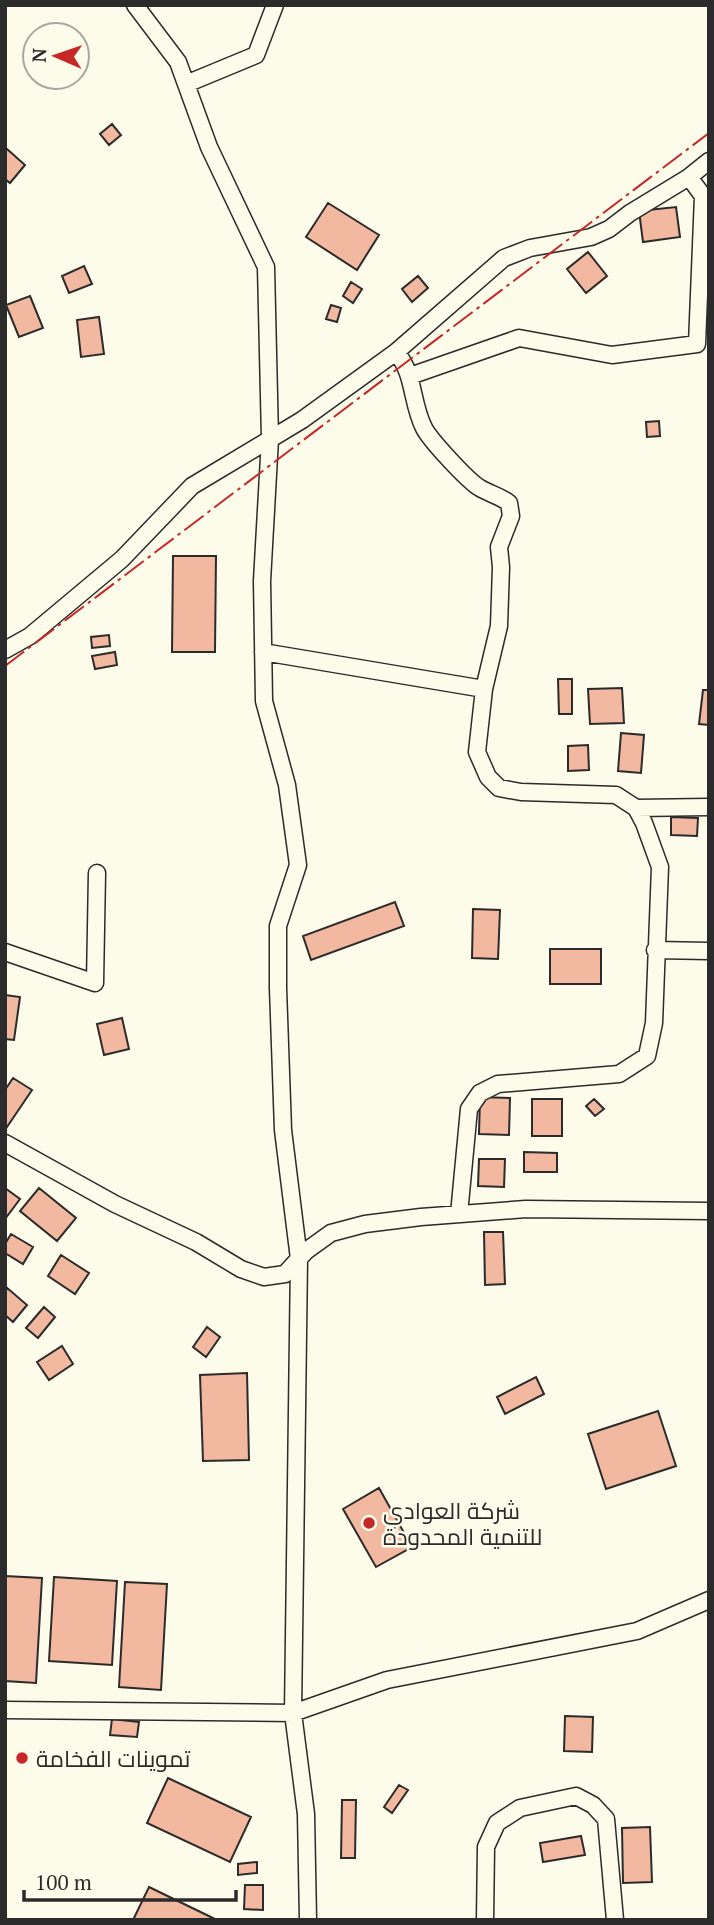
<svg xmlns="http://www.w3.org/2000/svg" width="714" height="1925" viewBox="0 0 714 1925" font-family="'PT Serif',Cairo,serif">
  <rect width="100%" height="100%" fill="#fdfbea"/>
  <path fill="#f2b8a0" stroke="#2b2b2b" stroke-width="2" d="M 112,124 L 121,135 L 109,145 L 100,134 Z
    M 7,149 L 25,165 L 10,183 L 5,179 L 5,151 Z
    M 328,203 L 379,235 L 357,270 L 306,237 Z
    M 676,207 L 680,237 L 643,242 L 639,211 Z
    M 588,252 L 607,276 L 586,293 L 567,269 Z
    M 84,266 L 92,284 L 69,293 L 62,276 Z
    M 418,276 L 428,288 L 412,302 L 402,289 Z
    M 351,282 L 362,289 L 353,303 L 343,296 Z
    M 30,296 L 43,328 L 19,337 L 6,305 Z
    M 331,305 L 341,308 L 337,322 L 326,319 Z
    M 99,317 L 104,354 L 81,357 L 77,320 Z
    M 659,421 L 660,436 L 647,437 L 646,422 Z
    M 173,556 L 216,556 L 215,652 L 172,652 Z
    M 109,635 L 110,646 L 92,648 L 91,637 Z
    M 115,652 L 117,665 L 95,669 L 92,656 Z
    M 558,679 L 572,679 L 572,714 L 559,714 Z
    M 622,688 L 624,723 L 590,724 L 588,689 Z
    M 703,690 L 709,690 L 709,725 L 699,724 Z
    M 621,733 L 644,735 L 641,773 L 618,771 Z
    M 588,745 L 589,770 L 568,771 L 568,746 Z
    M 671,817 L 698,818 L 697,836 L 671,835 Z
    M 395,902 L 404,926 L 311,960 L 303,936 Z
    M 473,909 L 500,910 L 498,959 L 472,958 Z
    M 550,949 L 601,949 L 601,984 L 550,984 Z
    M 5,995 L 20,997 L 14,1040 L 5,1039 Z
    M 122,1018 L 129,1049 L 104,1055 L 97,1024 Z
    M 13,1078 L 32,1090 L 7,1127 L 5,1125 L 5,1090 Z
    M 480,1097 L 510,1098 L 509,1135 L 479,1134 Z
    M 532,1099 L 562,1099 L 562,1136 L 532,1136 Z
    M 594,1099 L 604,1109 L 595,1116 L 586,1106 Z
    M 524,1152 L 557,1153 L 557,1172 L 524,1172 Z
    M 479,1159 L 505,1159 L 504,1187 L 478,1186 Z
    M 5,1188 L 20,1199 L 5,1219 Z
    M 39,1188 L 76,1218 L 57,1241 L 20,1211 Z
    M 484,1232 L 503,1232 L 505,1284 L 485,1285 Z
    M 11,1234 L 33,1247 L 23,1264 L 5,1253 L 5,1244 Z
    M 61,1255 L 89,1273 L 75,1294 L 48,1276 Z
    M 6,1287 L 27,1305 L 13,1322 L 5,1315 Z
    M 44,1307 L 55,1317 L 38,1338 L 26,1328 Z
    M 207,1327 L 220,1337 L 206,1357 L 193,1347 Z
    M 62,1346 L 73,1364 L 49,1380 L 37,1362 Z
    M 247,1373 L 249,1460 L 203,1461 L 200,1375 Z
    M 536,1377 L 544,1394 L 505,1414 L 497,1397 Z
    M 658,1411 L 676,1466 L 606,1489 L 588,1434 Z
    M 379,1488 L 412,1547 L 376,1567 L 343,1509 Z
    M 5,1576 L 42,1578 L 36,1683 L 5,1681 Z
    M 54,1577 L 117,1581 L 112,1665 L 49,1661 Z
    M 125,1582 L 167,1584 L 161,1690 L 119,1687 Z
    M 565,1716 L 593,1717 L 592,1752 L 564,1751 Z
    M 112,1719 L 139,1722 L 137,1737 L 110,1735 Z
    M 168,1778 L 251,1817 L 230,1862 L 147,1823 Z
    M 399,1785 L 408,1790 L 392,1813 L 384,1807 Z
    M 342,1800 L 356,1800 L 355,1858 L 341,1858 Z
    M 650,1827 L 652,1882 L 623,1883 L 622,1828 Z
    M 581,1836 L 585,1855 L 543,1862 L 540,1843 Z
    M 257,1862 L 257,1873 L 238,1875 L 238,1864 Z
    M 245,1885 L 263,1885 L 263,1910 L 244,1909 Z
    M 149,1887 L 217,1920 L 133,1920 Z"/>
  <g fill="none" stroke-linecap="round" stroke-linejoin="round">
    <defs>
      <path id="minor" d="M 135,5 L 178,62 L 209,147 L 266,267 L 270,439 L 262,581 L 264,701 L 287,785 L 298,865 L 278,926 L 278,988 L 283,1130 L 299,1259 L 293,1713 L 306,1814 L 308,1920
        M 186,84 L 256,55 L 275,5
        M 396,352 C 415,374 411,403 424,428 C 430,440 469,482 480,488 C 490,494 500,496 509,503 L 511,516 L 499,547 L 501,567 L 499,626 L 484,689 L 477,752 L 488,777 L 499,788 L 521,792 L 616,795 L 636,808 L 644,823 L 660,867 L 654,1023 L 647,1056 L 619,1074 L 498,1084 L 480,1093 L 469,1109 L 459,1214
        M 410,376 L 519,338 L 612,355 L 697,344 L 703,196 L 689,177
        M 5,650 L 30,636 L 122,559 L 192,486 L 302,420 L 396,352 L 504,258 L 530,248 L 591,237 L 609,229 L 630,213 L 689,177 L 709,161
        M 263,652 L 484,689
        M 636,808 L 709,807
        M 655,950 L 709,951
        M 5,952 L 95,983 L 97,873
        M 5,1143 L 115,1204 L 196,1242 L 241,1269 L 264,1277 L 285,1274 L 306,1251 L 331,1233 L 365,1224 L 421,1217 L 526,1209 L 709,1211
        M 5,1710 L 293,1713 L 387,1680 L 637,1631 L 709,1600
        M 485,1920 L 486,1847 L 497,1823 L 520,1808 L 576,1796 L 593,1805 L 606,1819 L 615,1920"/>
    </defs>
    <use href="#minor" stroke="#2b2b2b" stroke-width="19"/>
    <use href="#minor" stroke="#fdfbea" stroke-width="16"/>
    <path stroke="#c62828" stroke-width="2" stroke-dasharray="24 5 3.5 5" stroke-linecap="butt" d="M 5,666 L 709,133"/>
  </g>
  <g fill="#c62828" stroke="#fdfbea" stroke-width="2.5">
    <circle cx="369" cy="1523" r="7"/>
    <circle cx="22" cy="1758" r="7"/>
  </g>
  <g text-anchor="middle" dominant-baseline="central" stroke-width="5" stroke-linejoin="round" paint-order="stroke">
    <g font-size="23" fill="#2b2b2b" stroke="#fdfbea" text-anchor="start">
      <text x="383" y="1510">شركة العوادي<tspan x="383" dy="26">للتنمية المحدودة</tspan></text>
      <text x="36" y="1758">تموينات الفخامة</text>
    </g>
  </g>
  <rect width="714" height="1925" fill="none" stroke="#2b2b2b" stroke-width="14"/>
  <g transform="translate(56 56) rotate(272)"><circle r="33" fill="#fdfbea" stroke="#a9a89e" stroke-width="2"/>
  <path d="M0-5L12 26L0 18L-12 26Z" fill="#c62828"/>
  <text y="-10" font-size="19" font-weight="bold" text-anchor="middle" fill="#2b2b2b">N</text>
  </g>
  <path d="M24 1890v10h212v-10" fill="none" stroke="#2b2b2b" stroke-width="3.5"/>
  <text x="35" y="1890" font-size="21" fill="#2b2b2b" stroke="#fdfbea" stroke-width="5" paint-order="stroke">100 m</text>
</svg>
